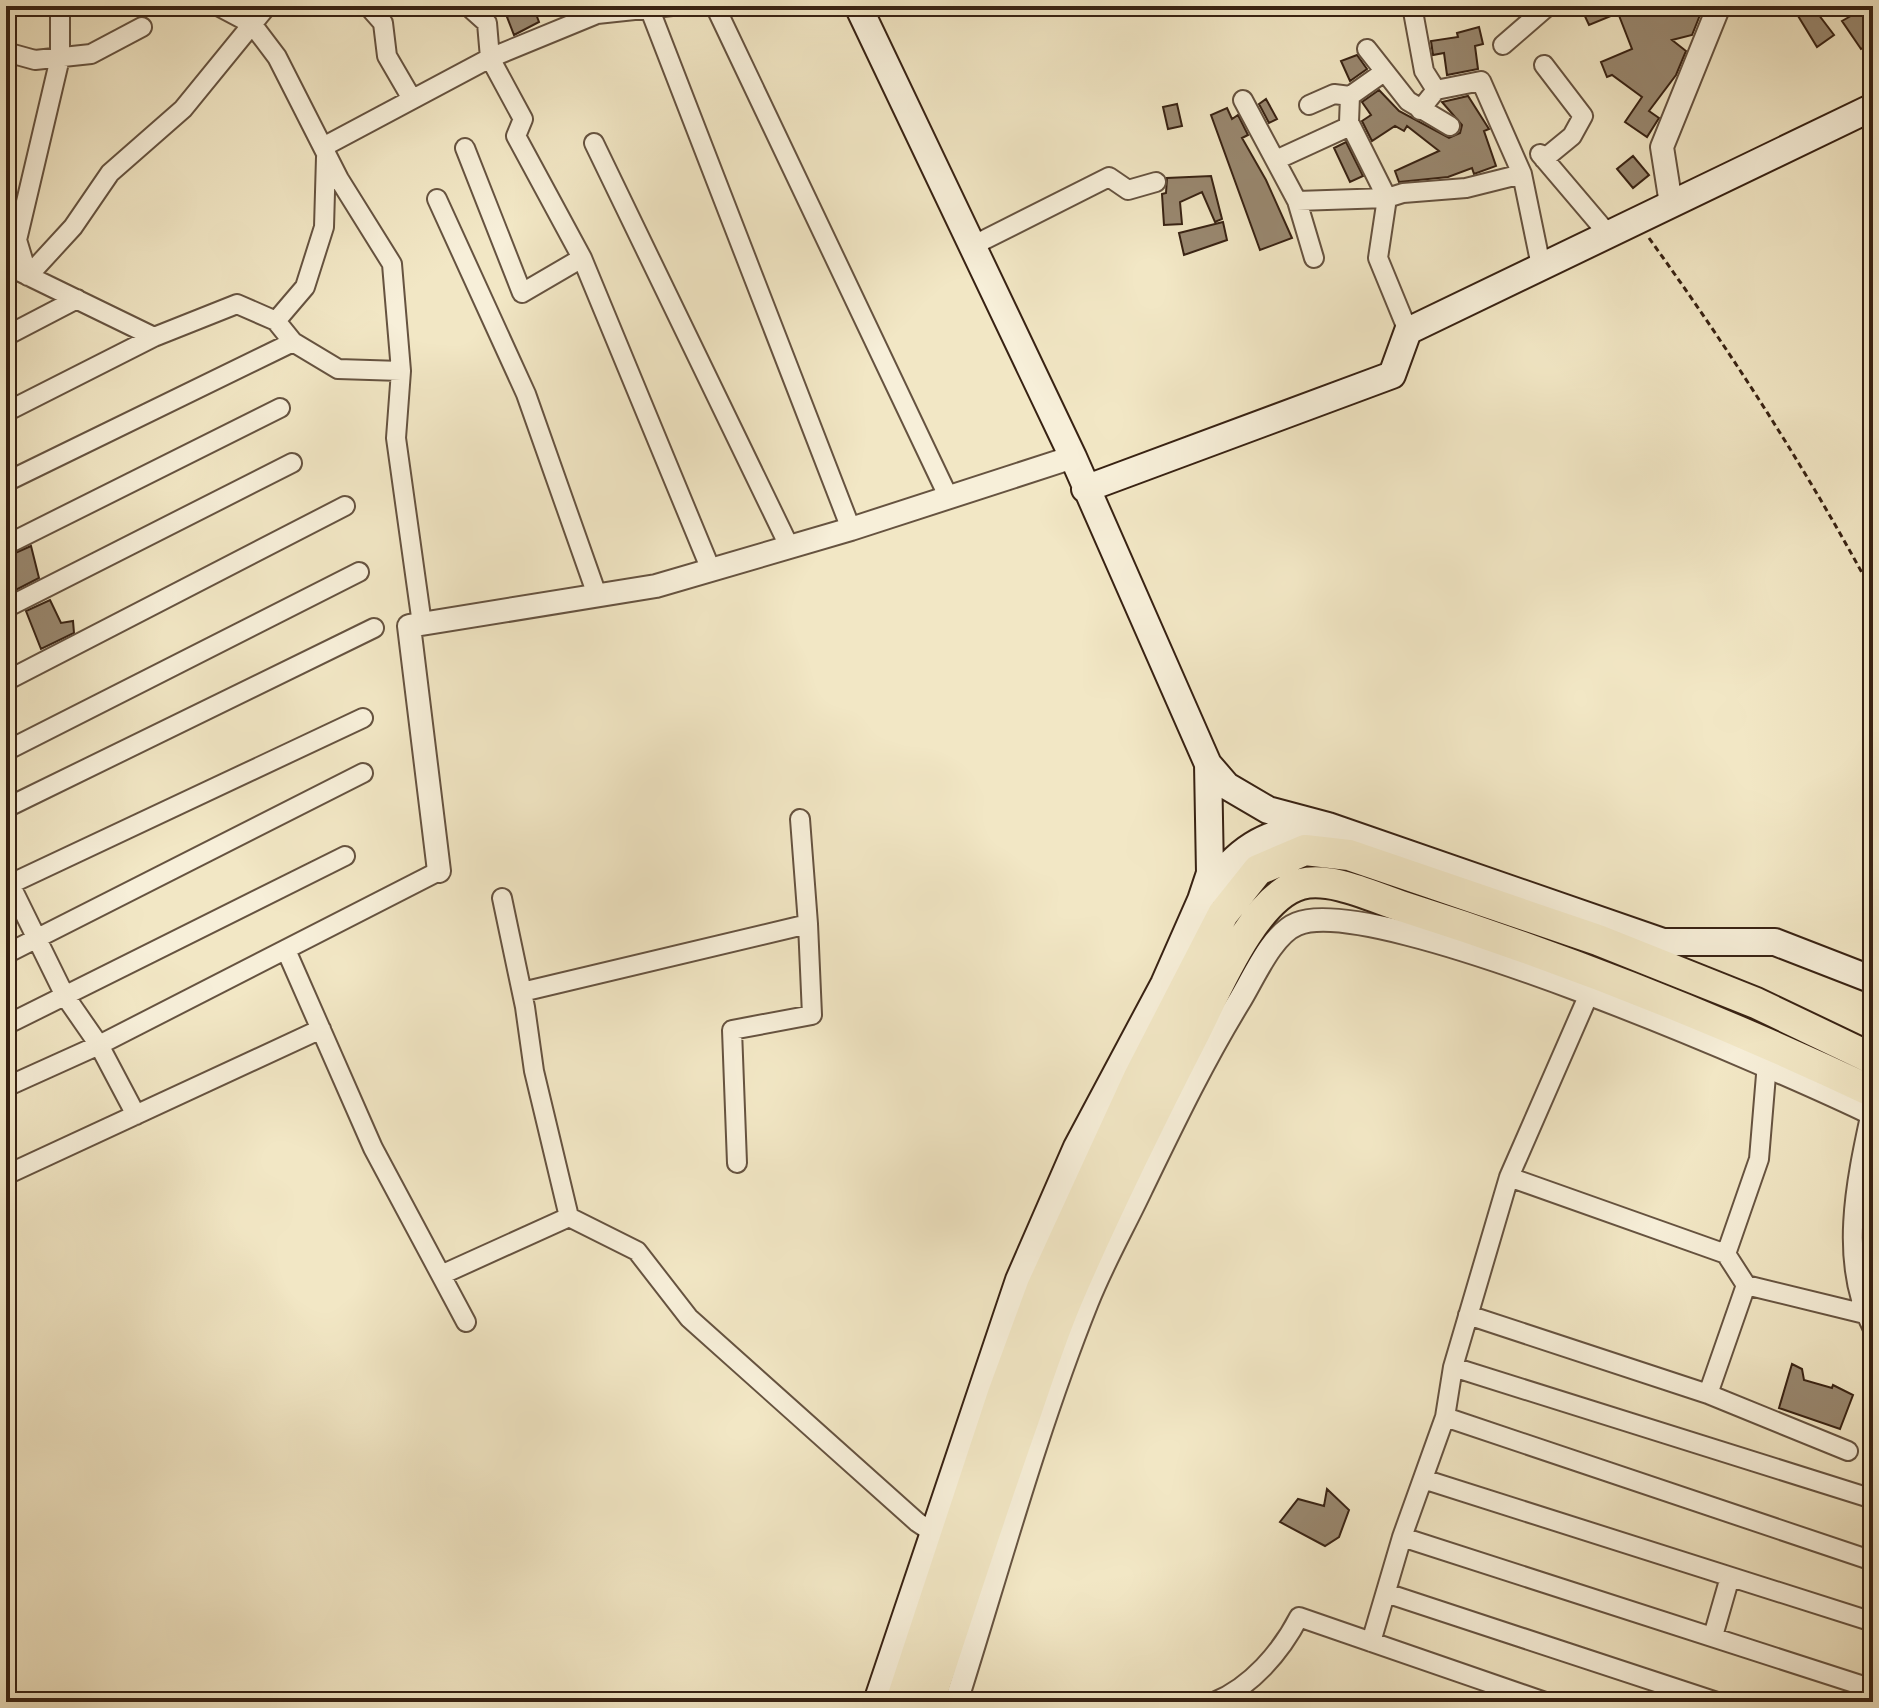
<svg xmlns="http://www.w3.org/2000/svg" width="1879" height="1708" viewBox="0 0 1879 1708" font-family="'Gentium Book Plus',serif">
  <rect width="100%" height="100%" fill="#f2e7c5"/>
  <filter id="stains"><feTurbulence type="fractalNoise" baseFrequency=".0025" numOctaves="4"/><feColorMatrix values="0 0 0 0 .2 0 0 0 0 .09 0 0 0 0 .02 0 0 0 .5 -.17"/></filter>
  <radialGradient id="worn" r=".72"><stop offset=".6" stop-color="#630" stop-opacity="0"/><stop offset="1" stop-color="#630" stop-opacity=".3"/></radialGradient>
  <path fill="#998870" stroke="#382213" stroke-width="2" d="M 527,6 L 533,6 L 539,22 L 514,35 L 507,17 Z
    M 1587,6 L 1698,6 L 1700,15 L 1692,35 L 1672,40 L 1686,51 L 1676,75 L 1649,111 L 1659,118 L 1647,137 L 1625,122 L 1642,97 L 1612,75 L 1607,77 L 1601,62 L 1632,49 L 1618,13 L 1589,25 L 1583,12 L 1588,10 Z
    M 1792,6 L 1812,6 L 1834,35 L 1817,47 Z
    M 1851,6 L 1873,6 L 1873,42 L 1861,49 L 1842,21 L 1856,13 Z
    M 1479,27 L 1483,44 L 1475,46 L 1478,69 L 1447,75 L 1444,53 L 1433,55 L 1431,41 L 1458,37 L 1457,33 Z
    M 1357,55 L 1367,69 L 1350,81 L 1341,61 Z
    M 1379,90 L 1399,111 L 1449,138 L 1460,133 L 1462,125 L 1442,102 L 1468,96 L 1489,129 L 1484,131 L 1496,166 L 1474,174 L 1472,168 L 1448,177 L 1399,182 L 1395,171 L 1439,151 L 1407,126 L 1404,131 L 1395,126 L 1372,141 L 1362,121 L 1371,115 L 1362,102 Z
    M 1266,99 L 1277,119 L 1269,123 L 1259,104 Z
    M 1177,104 L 1182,126 L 1168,129 L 1163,107 Z
    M 1227,108 L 1232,119 L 1238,115 L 1248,135 L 1242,138 L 1266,180 L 1292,238 L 1260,250 L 1211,115 Z
    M 1346,142 L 1363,176 L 1350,182 L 1334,148 Z
    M 1633,156 L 1649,175 L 1633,188 L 1617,169 Z
    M 1211,176 L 1222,219 L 1215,222 L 1202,192 L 1180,202 L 1182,224 L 1164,225 L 1162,194 L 1166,193 L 1167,178 Z
    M 1223,222 L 1227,240 L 1184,255 L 1179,233 Z
    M 31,546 L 39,578 L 6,595 L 6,557 Z
    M 50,600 L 61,623 L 73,621 L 74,633 L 41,649 L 26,611 Z
    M 1792,1364 L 1802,1369 L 1804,1380 L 1832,1388 L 1833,1385 L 1853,1395 L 1840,1429 L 1779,1408 Z
    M 1327,1489 L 1349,1510 L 1339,1537 L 1325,1546 L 1280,1522 L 1298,1499 L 1324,1506 Z"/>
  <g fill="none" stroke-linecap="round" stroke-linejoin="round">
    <defs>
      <path id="minor" d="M 218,6 L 252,24 L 277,57 L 339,179 L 392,264 L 401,371 L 396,438 L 422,624
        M 368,6 L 383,23 L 387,56 L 412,99
        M 715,6 L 948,496
        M 1412,6 L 1424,71 L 1436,90
        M 650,10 L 851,529
        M 1503,45 L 1548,6
        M 1367,49 L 1408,101 L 1450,126
        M 6,52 L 35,60 L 91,54 L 142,27
        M 1544,65 L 1583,116 L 1572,136 L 1544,159
        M 1350,96 L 1349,122 L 1387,198 L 1378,258 L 1408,331
        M 1243,100 L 1297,201 L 1314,258
        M 1309,105 L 1334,94 L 1350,96 L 1384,72
        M 1420,110 L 1436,90 L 1481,81 L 1522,174 L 1541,266
        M 594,143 L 789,546
        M 323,147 L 490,58 L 487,23 L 468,6
        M 465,148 L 522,293 L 582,258 L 516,136 L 523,119 L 490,58 L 597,14 L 672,6
        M 1540,154 L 1608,234
        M 1276,160 L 1350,126
        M 437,199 L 526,394 L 597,595
        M 1297,201 L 1387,198 L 1403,193 L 1466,188 L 1522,174
        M 972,246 L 1109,177 L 1128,190 L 1156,182
        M 582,258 L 711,570
        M 6,265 L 154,337 L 237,304 L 276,321 L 293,342 L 338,369 L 401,371
        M 28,276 L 73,227 L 110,173 L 183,109 L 267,6
        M 28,276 L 17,240 L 60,58 L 60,6
        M 276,321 L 305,287 L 324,227 L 326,157
        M 6,336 L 77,299
        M 6,412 L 154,337
        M 6,482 L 293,342
        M 6,545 L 280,408
        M 6,608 L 292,463
        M 6,681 L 345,506
        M 6,751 L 359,572
        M 6,808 L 374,628
        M 6,876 L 65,996 L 99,1045 L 439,871
        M 6,886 L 363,718
        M 286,950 L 373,1148 L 466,1322
        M 6,954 L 363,773
        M 522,992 L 808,924 L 800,819
        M 1589,994 L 1509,1177 L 1726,1254 L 1759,1159 L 1767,1063
        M 6,1025 L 345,856
        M 6,1087 L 99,1045 L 136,1115
        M 1871,1112 C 1856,1181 1838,1263 1873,1329
        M 737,1163 L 732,1030 L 812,1015 L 808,924
        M 6,1175 L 321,1029
        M 569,1217 L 637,1251 L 689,1318 L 917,1522 L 932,1532
        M 1726,1254 L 1746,1285 L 1865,1314
        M 441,1275 L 569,1217 L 534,1071 L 525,1007 L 502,898
        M 1468,1315 L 1708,1394 L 1746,1285
        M 1453,1367 L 1873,1499
        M 1708,1394 L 1848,1451
        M 1445,1417 L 1873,1561
        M 1423,1479 L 1873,1622
        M 1402,1537 L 1873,1689
        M 1386,1593 L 1717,1702
        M 1713,1636 L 1730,1577
        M 1371,1642 L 1402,1537 L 1445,1417 L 1453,1367 L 1509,1177
        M 1214,1702 C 1251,1687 1281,1652 1299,1617 L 1545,1702"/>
      <path id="tertiary" d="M 1671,204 L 1662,147 L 1719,6
        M 439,871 L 409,626 L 656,586 L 851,529 L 1073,457
        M 956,1702 C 998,1569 1035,1432 1087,1302 C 1102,1264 1123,1227 1141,1189 C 1172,1125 1203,1060 1240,1000 C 1254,977 1272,934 1297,924 C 1375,891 1784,1071 1873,1114"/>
      <path id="secondary" d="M 858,6 L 1073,457 L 1208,764 L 1227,786 L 1268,810 L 1328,826 L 1663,942 L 1775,942 L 1873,980
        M 1085,489 L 1392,375 L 1408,331 L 1873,107
        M 1208,891 C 1235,851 1264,831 1313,827
        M 877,1702 L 1019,1280 L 1077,1147 L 1164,984 L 1201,900 L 1210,873 L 1208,764"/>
      <path id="trunk" d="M 901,1702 L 1003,1394 L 1042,1288 L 1139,1077 L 1223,914 L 1258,870 L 1305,850 L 1349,855 L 1598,940 L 1756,1003 L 1873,1059
        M 929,1702 C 959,1610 989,1518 1021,1427 C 1036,1384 1050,1339 1068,1297 C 1106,1209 1149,1122 1193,1036 C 1215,993 1253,897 1301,884 C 1332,876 1375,898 1404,907 C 1565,958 1721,1020 1873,1092"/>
    </defs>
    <use href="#minor" stroke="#665340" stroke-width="22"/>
    <use href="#tertiary" stroke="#665340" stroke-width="26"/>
    <use href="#secondary" stroke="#382213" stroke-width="30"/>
    <use href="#trunk" stroke="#382213" stroke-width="34"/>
    <path stroke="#382213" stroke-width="3" stroke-dasharray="6 4" stroke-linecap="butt" d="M 1649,238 C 1728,348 1802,462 1867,582"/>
    <use href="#minor" stroke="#f7efd9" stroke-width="18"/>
    <use href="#tertiary" stroke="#f7efd9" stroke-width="22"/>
    <use href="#secondary" stroke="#f7efd9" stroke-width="26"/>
    <use href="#trunk" stroke="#f2e7c5" stroke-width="30"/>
  </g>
  <rect width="1879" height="1708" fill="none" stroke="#f2e7c5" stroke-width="32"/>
  <rect x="8" y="8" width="1863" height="1692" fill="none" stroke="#382213" stroke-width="4"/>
  <rect x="16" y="16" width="1847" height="1676" fill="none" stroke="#382213" stroke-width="2"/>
  <rect width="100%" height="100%" filter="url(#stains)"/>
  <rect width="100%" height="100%" fill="url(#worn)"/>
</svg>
